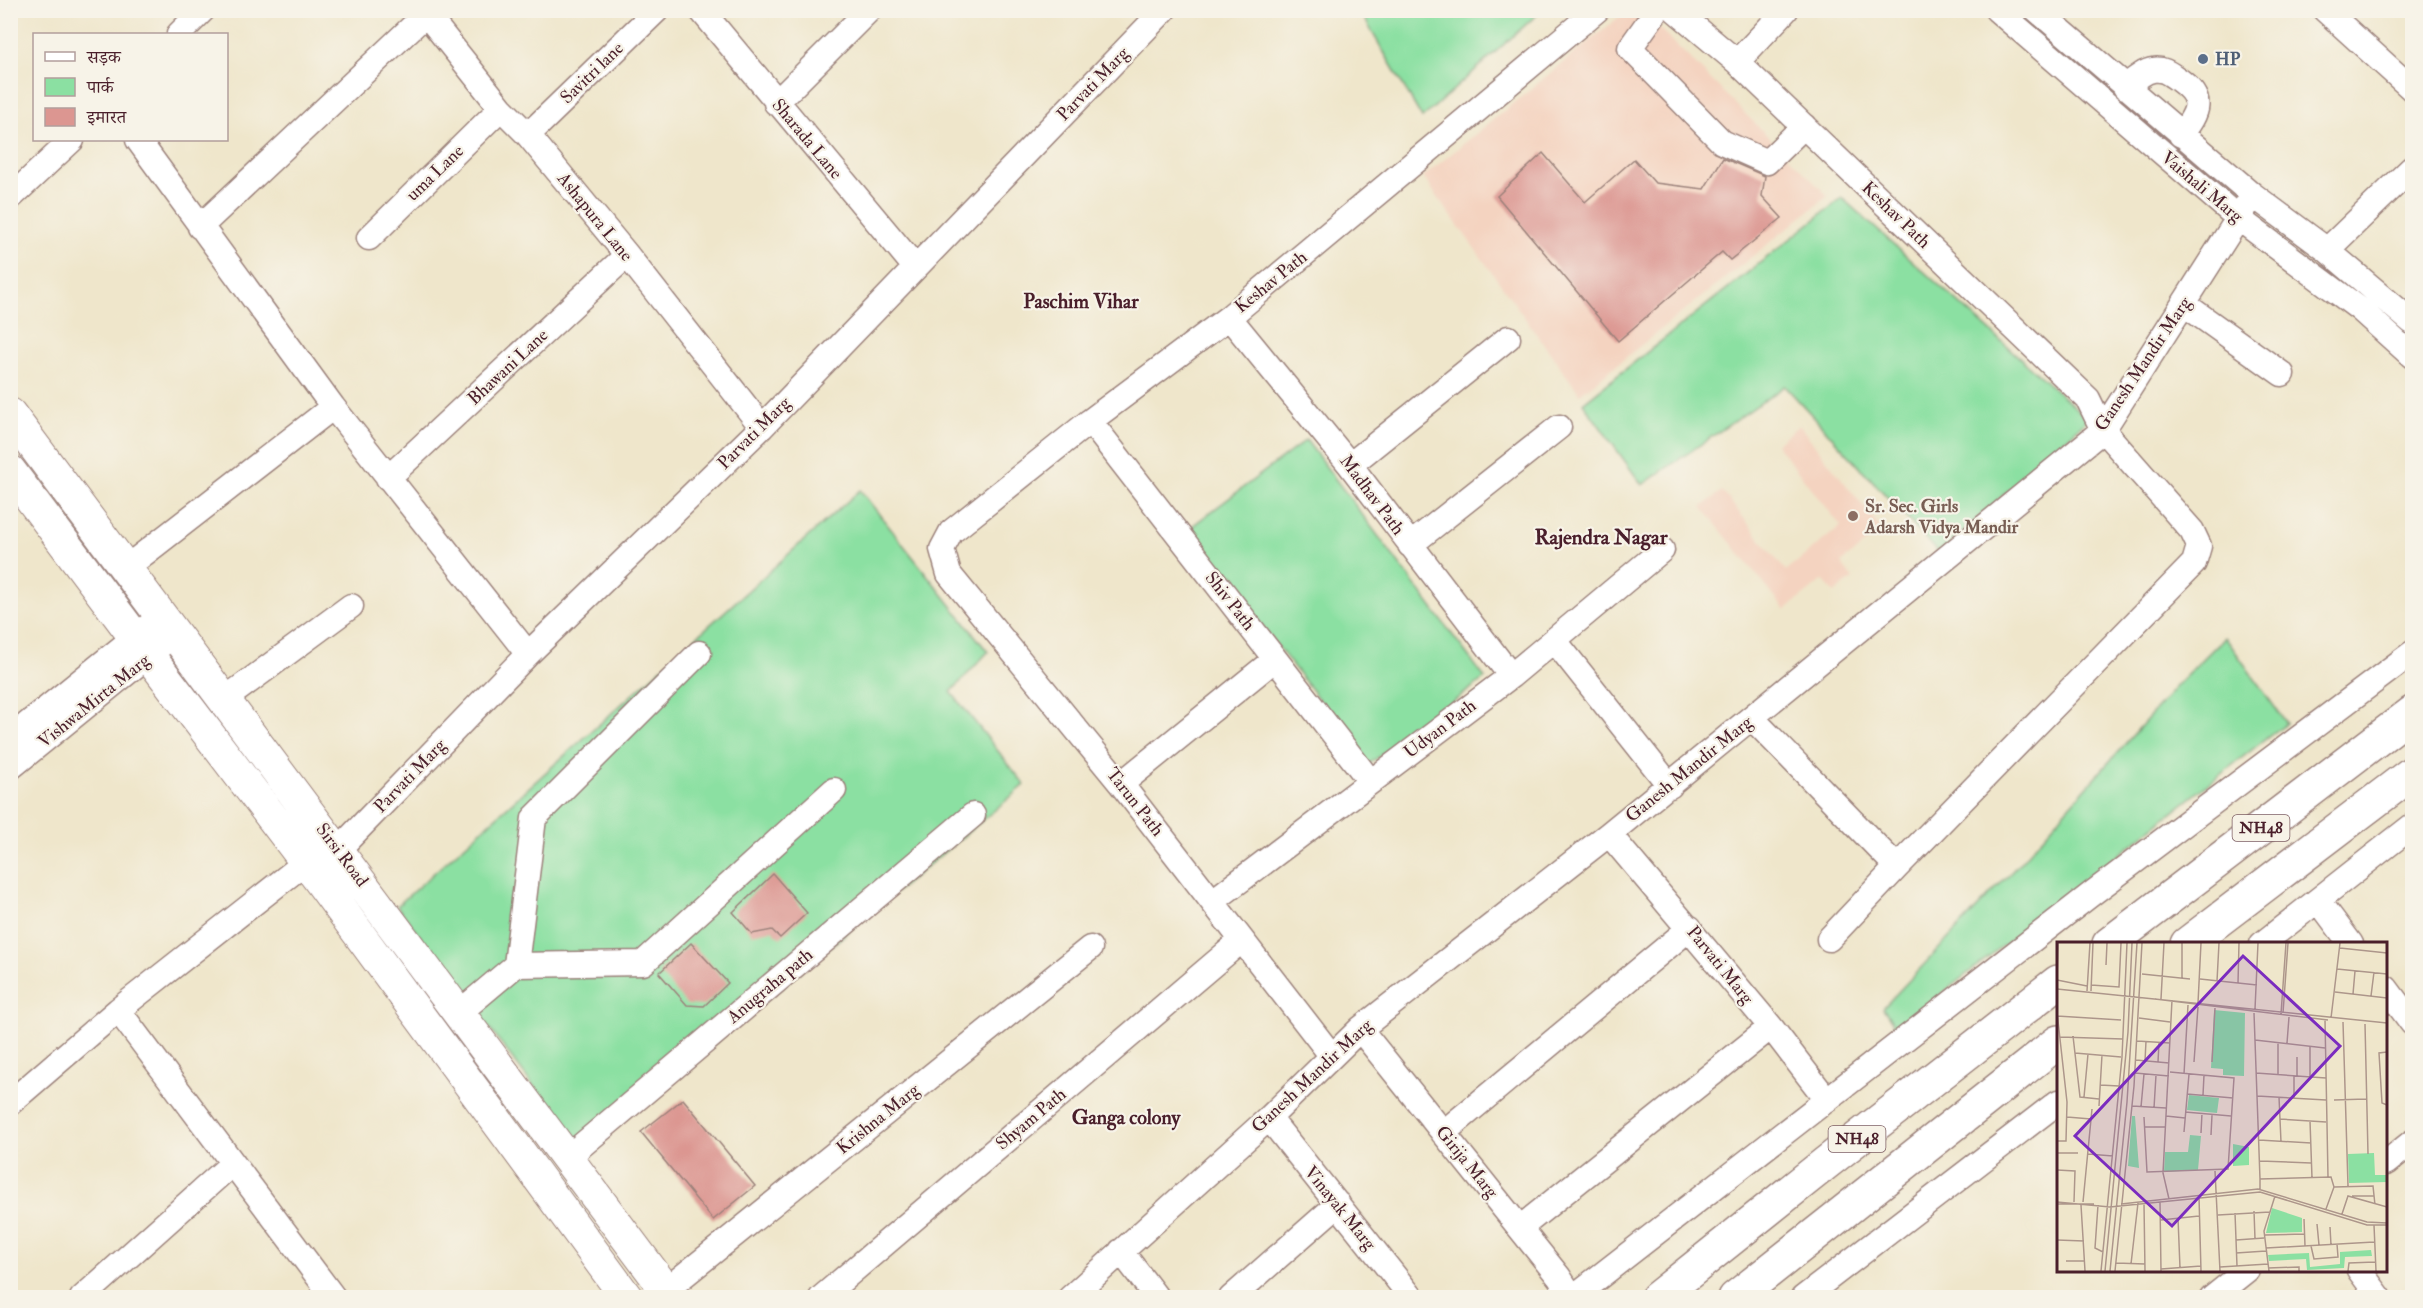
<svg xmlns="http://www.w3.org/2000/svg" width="2423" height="1308" viewBox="0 0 2423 1308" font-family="'IM FELL Double Pica','Noto Serif Devanagari',serif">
  <rect width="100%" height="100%" fill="#f7f3e8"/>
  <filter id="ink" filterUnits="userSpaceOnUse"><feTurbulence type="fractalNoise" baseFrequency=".0167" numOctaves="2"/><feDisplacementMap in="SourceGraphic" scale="12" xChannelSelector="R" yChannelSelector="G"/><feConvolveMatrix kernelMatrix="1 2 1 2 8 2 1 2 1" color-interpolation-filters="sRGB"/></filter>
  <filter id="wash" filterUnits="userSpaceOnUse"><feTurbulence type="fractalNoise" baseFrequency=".008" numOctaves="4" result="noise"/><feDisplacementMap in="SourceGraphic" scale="24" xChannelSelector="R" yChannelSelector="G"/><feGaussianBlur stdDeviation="1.35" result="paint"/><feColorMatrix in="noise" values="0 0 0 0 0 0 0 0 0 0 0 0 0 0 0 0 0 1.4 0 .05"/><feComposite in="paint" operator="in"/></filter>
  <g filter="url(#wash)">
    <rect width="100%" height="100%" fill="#efe6cb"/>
    <path fill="#f4d3c0" d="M 1624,13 L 1651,20 L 1828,196 L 1580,394 L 1423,177 Z
      M 1799,425 L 1882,530 L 1841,563 L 1853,579 L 1834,593 L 1823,580 L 1785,610 L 1702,507 L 1722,491 L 1786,571 L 1841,526 L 1776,444 Z"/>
    <path fill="#8be0a2" stroke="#6a8066" stroke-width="1.5" d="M 1360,11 L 1541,11 L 1422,118 Z
      M 1842,198 L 2088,419 L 1939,553 L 1785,386 L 1642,485 L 1583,403 Z
      M 1306,440 L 1485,678 L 1369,764 L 1187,530 Z
      M 860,490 L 988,652 L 951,692 L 1025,785 L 583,1152 L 397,906 Z
      M 2225,637 L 2286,723 L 1897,1029 L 1883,1008 L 2016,867 L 2180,682 Z"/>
    <g id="blocks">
      <path fill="#dc9691" d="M 1543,153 L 1585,202 L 1634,159 L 1655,183 L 1704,189 L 1723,158 L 1765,176 L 1762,196 L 1782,218 L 1730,260 L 1722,252 L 1618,341 L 1497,196 Z
        M 773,874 L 807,913 L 780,938 L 772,930 L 752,934 L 733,912 Z
        M 691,943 L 728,983 L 704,1006 L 687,1005 L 659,973 Z
        M 683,1099 L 755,1186 L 713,1220 L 641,1132 Z"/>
    </g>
  </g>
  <g filter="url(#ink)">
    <use href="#blocks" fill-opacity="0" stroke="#9c827b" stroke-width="1.5"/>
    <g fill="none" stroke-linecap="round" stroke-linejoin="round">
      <defs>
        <path id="minor" d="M 423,10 L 501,108 L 528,135 L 627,255 L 762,427
          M 701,10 L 915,267
          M 1657,10 L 1630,48 L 1722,142 L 1767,162 L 1804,126
          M 1675,10 L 1737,62 L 2088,399 L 2103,430 L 2192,531 L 2199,546 L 2194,563 L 1897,867 L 1829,939
          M 1997,10 L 2238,218 L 2361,310 L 2412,356
          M 2037,10 L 2253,195 L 2327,250 L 2412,322
          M 2325,10 L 2412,89
          M 179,34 L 203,10
          M 1737,62 L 1786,10
          M 2125,87 C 2133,81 2144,71 2153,70 C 2164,68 2170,74 2179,80 C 2205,99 2199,111 2181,135
          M 776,103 L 869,10
          M 528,135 L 657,10
          M 138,140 L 333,407 L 528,654
          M 10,198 L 72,140
          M 200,227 L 426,14
          M 369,238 L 501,108
          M 2327,250 L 2412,168
          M 2184,304 L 2282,374
          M 1229,317 L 1350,465 L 1511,676
          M 1090,421 L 1370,781
          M 1350,465 L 1508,338
          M 388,478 L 627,255
          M 1410,545 L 1559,427
          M 127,567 L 333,407
          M 1555,641 L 1670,786
          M 225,699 L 351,606
          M 1752,718 L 1897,867
          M 10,738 L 162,615
          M 10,768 L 176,633
          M 1121,784 L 1275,659
          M 1609,834 L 1771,1027 L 1827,1100
          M 338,850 L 528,654 L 762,427 L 1164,10
          M 2318,900 L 2351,944
          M 1213,901 L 1511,676 L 1662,550
          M 2262,944 L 2412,826
          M 516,965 L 643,963 L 834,790
          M 2386,988 L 2412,1023
          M 118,1010 L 334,1298
          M 460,1012 L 516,965 L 534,818 L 699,653
          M 1360,1029 L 1559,1277 L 1572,1297
          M 1331,1055 L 1121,784 L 949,574 L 942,549 L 951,532 L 1090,421 L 1229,317 L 1597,10
          M 10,1103 L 118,1010 L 306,862
          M 1269,1118 L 1412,1298
          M 1443,1133 L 1690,928
          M 568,1157 L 973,815
          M 2386,1163 L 2412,1142
          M 1520,1228 L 1771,1027
          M 1121,1251 L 1157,1298
          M 2359,1270 L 2380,1298
          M 666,1290 L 1090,948
          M 82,1298 L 233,1163
          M 821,1298 L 1242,940
          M 1070,1298 L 1269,1118 L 1360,1029 L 1609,834 L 2103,430 L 2253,195
          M 1231,1298 L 1338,1204
          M 1572,1298 L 2094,892 L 2412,653
          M 1803,1298 L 2058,1102
          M 2212,1298 L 2247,1270"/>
        <path id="major" d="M 10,414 L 672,1298
          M 10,471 L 149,656 L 306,862 L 627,1298"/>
        <path id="highway" d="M 2109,944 L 2412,713
          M 2187,944 L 2412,773
          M 1657,1298 L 1826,1163 L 2058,982
          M 1735,1298 L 2058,1042"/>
      </defs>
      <use href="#minor" stroke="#9c827b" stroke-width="27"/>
      <use href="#major" stroke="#9c827b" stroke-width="34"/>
      <use href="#highway" stroke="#9c827b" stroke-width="36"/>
      <use href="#minor" stroke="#fff" stroke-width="24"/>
      <use href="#major" stroke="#fff" stroke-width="32"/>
      <use href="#highway" stroke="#fff" stroke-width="33"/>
    </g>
  </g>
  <circle fill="#5c6f8a" stroke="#f7f3e8" stroke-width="2" cx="2203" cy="59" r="6"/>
  <circle fill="#8d6e63" stroke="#f7f3e8" stroke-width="2" cx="1853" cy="516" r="6"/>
  <g text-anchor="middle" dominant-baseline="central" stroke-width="4.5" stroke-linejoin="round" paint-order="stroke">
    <g fill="#f7f3e8" stroke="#7e5f64" stroke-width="1.5">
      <rect x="2232.5" y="815" width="57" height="26" rx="4.5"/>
      <rect x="1828.5" y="1126" width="57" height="26" rx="4.5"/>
    </g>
    <g font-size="16" font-weight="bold" fill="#4a1f2b">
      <text x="2261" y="828">NH48</text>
      <text x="1857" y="1139">NH48</text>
    </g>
    <g font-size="18" font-weight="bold" fill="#4e5e75" stroke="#f7f3e8" text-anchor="start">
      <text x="2215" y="59">HP</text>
    </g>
    <g font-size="18" fill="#4a1f2b" stroke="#f7f3e8">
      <text transform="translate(592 73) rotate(-44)">Savitri lane</text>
      <text transform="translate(1093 84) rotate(-46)">Parvati Marg</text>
      <text transform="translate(807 139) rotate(50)">Sharada Lane</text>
      <text transform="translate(435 173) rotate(-44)">uma Lane</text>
      <text transform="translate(2202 187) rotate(40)">Vaishali Marg</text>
      <text transform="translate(1896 215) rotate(44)">Keshav Path</text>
      <text transform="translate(595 217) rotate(51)">Ashapura Lane</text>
      <text transform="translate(1271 282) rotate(-39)">Keshav Path</text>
      <text transform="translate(2143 364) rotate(-56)">Ganesh Mandir Marg</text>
      <text transform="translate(508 367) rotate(-43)">Bhawani Lane</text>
      <text transform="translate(754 433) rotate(-45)">Parvati Marg</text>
      <text transform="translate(1372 495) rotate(53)">Madhav Path</text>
      <text transform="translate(1230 601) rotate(52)">Shiv Path</text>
      <text transform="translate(94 701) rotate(-39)">VishwaMirta Marg</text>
      <text transform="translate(1440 729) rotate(-37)">Udyan Path</text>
      <text transform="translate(1689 769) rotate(-39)">Ganesh Mandir Marg</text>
      <text transform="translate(410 776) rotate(-46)">Parvati Marg</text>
      <text transform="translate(1135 802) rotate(52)">Tarun Path</text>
      <text transform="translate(342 855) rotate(53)">Sirsi Road</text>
      <text transform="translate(1720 965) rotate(51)">Parvati Marg</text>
      <text transform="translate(770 986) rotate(-40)">Anugraha path</text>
      <text transform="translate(1312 1076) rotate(-43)">Ganesh Mandir Marg</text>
      <text transform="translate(878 1119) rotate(-39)">Krishna Marg</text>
      <text transform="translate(1031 1119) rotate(-40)">Shyam Path</text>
      <text transform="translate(1467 1162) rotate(51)">Girija Marg</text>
      <text transform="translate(1340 1208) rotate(51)">Vinayak Marg</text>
    </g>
    <g font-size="18" font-weight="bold" fill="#785e54" stroke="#f7f3e8" text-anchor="start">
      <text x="1865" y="506">Sr. Sec. Girls<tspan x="1865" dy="21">Adarsh Vidya Mandir</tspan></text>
    </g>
    <g font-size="20" font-weight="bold" fill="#4a1f2b" stroke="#f7f3e8">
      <text x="1081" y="301">Paschim Vihar</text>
      <text x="1126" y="1117">Ganga colony</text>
    </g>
    <g font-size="21" font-weight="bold" fill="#4a1f2b" stroke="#f7f3e8">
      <text x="1601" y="537">Rajendra Nagar</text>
    </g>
  </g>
  <g transform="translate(2057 942)">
    <rect width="330" height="330" fill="#efe6cb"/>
    <path d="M 157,68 L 188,71 L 187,134 L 166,133 L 166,127 L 154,126 ZM 132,153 L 162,156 L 160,171 L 130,168 ZM 75,174 L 78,174 L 82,226 L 71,224 ZM 133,193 L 144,194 L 141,228 L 107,230 L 108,210 L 131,210 ZM 176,202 L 192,205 L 192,223 L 176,224 ZM 317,211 L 318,233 L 330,233 L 330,240 L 292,241 L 291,212 ZM 215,266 L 245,276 L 245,290 L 209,291 ZM 314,308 L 315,314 L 288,315 L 287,326 L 250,328 L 249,317 L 212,319 L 211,313 L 252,311 L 253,325 L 283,322 L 283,310 Z" fill="#8be0a2"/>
    <path fill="none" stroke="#ad968b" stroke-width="1.5" d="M 283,6 L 330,11M 49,23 L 50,1M 280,27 L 330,32M 85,32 L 133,37M 0,36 L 1,1M 125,36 L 125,1M 143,37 L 200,43M 0,38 L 30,44M 160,39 L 162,1M 181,41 L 182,1M 34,43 L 62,45 L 64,1M 0,47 L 330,81M 30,49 L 33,1M 34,49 L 36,1M 278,50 L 330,56M 296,52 L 298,29M 314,54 L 317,30M 98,57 L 271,78M 104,57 L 107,1M 141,61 L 144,1M 198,67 L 201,1M 0,70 L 10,160 L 9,199 L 0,199M 197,71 L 203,237M 226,71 L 231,1M 224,72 L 229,1M 0,74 L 64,78M 82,76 L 113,80M 274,76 L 283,1M 268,78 L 271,235M 286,80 L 291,244M 308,82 L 311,212M 16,94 L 23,155 L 42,157M 3,95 L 66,97M 198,98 L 268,106M 80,99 L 113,101M 230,101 L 232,75M 253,104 L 253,135M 330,110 L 322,111 L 325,161 L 330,163M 18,111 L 64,115M 240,115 L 240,134M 79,118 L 112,121M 88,119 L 89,99M 101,120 L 102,100M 137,120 L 141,65M 155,120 L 158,66M 78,131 L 112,134M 199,131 L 269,136M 127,132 L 131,63M 221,133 L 221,100M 237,134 L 237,156M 43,143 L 62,144M 130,152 L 176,156M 146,153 L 147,133M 200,154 L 269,158M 27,155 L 31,112M 222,155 L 224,200M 277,158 L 309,157M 42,164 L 45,113M 75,164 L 109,166M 84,165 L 87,132M 97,166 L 99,133M 128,170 L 174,174M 109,174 L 128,176M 10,175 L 34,177M 87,175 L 90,230 L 171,227 L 177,136 L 113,130M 223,177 L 269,180M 253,179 L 255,236M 87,185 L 109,185M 127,190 L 132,132M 144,191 L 145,171M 154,193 L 155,173M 202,198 L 254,201M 330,203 L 330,230M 0,211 L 21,211M 31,212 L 56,214M 203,219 L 254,221M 0,228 L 18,229 L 17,260M 158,229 L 163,329M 277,245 L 316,244 L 318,263M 203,248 L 203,237 L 274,235 L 277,245 L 269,267M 295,254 L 317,254M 142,255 L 144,329M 112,257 L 106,231 L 115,58M 0,260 L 53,265 L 203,250 L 310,283 L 330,283M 26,260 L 35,167M 103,260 L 104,329M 0,262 L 37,262M 64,262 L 201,247 L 310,280 L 330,281M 87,262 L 88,329M 24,263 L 28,329M 41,263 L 38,306 L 46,310M 197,269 L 198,297M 178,271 L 180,324M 285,272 L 291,254 L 330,265M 161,273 L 213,270M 121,276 L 123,326M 247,277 L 248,304M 104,278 L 142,274M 260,282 L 262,303M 317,283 L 319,329M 273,285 L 274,303M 208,293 L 247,292M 0,298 L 27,299M 179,298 L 207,296M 254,304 L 257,317 L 281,315 L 280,302M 209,306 L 317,300M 179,311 L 209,309M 9,319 L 28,319M 59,321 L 88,322M 74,322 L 81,261M 163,325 L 211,322M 211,326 L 242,325 L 242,329M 104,327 L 144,324M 44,329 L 65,115 L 70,1M 48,329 L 71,90 L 75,1M 53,329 L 70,160 L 80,1M 58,329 L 77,144 L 85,1M 212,329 L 207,289 L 218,254M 291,329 L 292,321 L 318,320"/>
    <path fill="#7b2cbf" fill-opacity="0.15" stroke="#7b2cbf" stroke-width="3" d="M 186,14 L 283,104 L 115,284 L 18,194 Z"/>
    <rect width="330" height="330" fill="none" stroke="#4a1f2b" stroke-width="3"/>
  </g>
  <rect width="2423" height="1308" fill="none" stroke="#f7f3e8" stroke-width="36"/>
  <rect x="33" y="33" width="195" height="108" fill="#f7f3e8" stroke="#b29e9c" stroke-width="1.5"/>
  <rect x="45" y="52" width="30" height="9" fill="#ffffff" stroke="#b29e9c" stroke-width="1.5"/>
  <text x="87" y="63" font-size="18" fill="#4a1f2b">सड़क</text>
  <rect x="45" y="78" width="30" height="18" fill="#8be0a2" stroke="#b29e9c" stroke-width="1.5"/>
  <text x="87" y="93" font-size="18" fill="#4a1f2b">पार्क</text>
  <rect x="45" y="108" width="30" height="18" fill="#dc9691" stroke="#b29e9c" stroke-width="1.5"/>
  <text x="87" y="123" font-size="18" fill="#4a1f2b">इमारत</text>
</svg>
